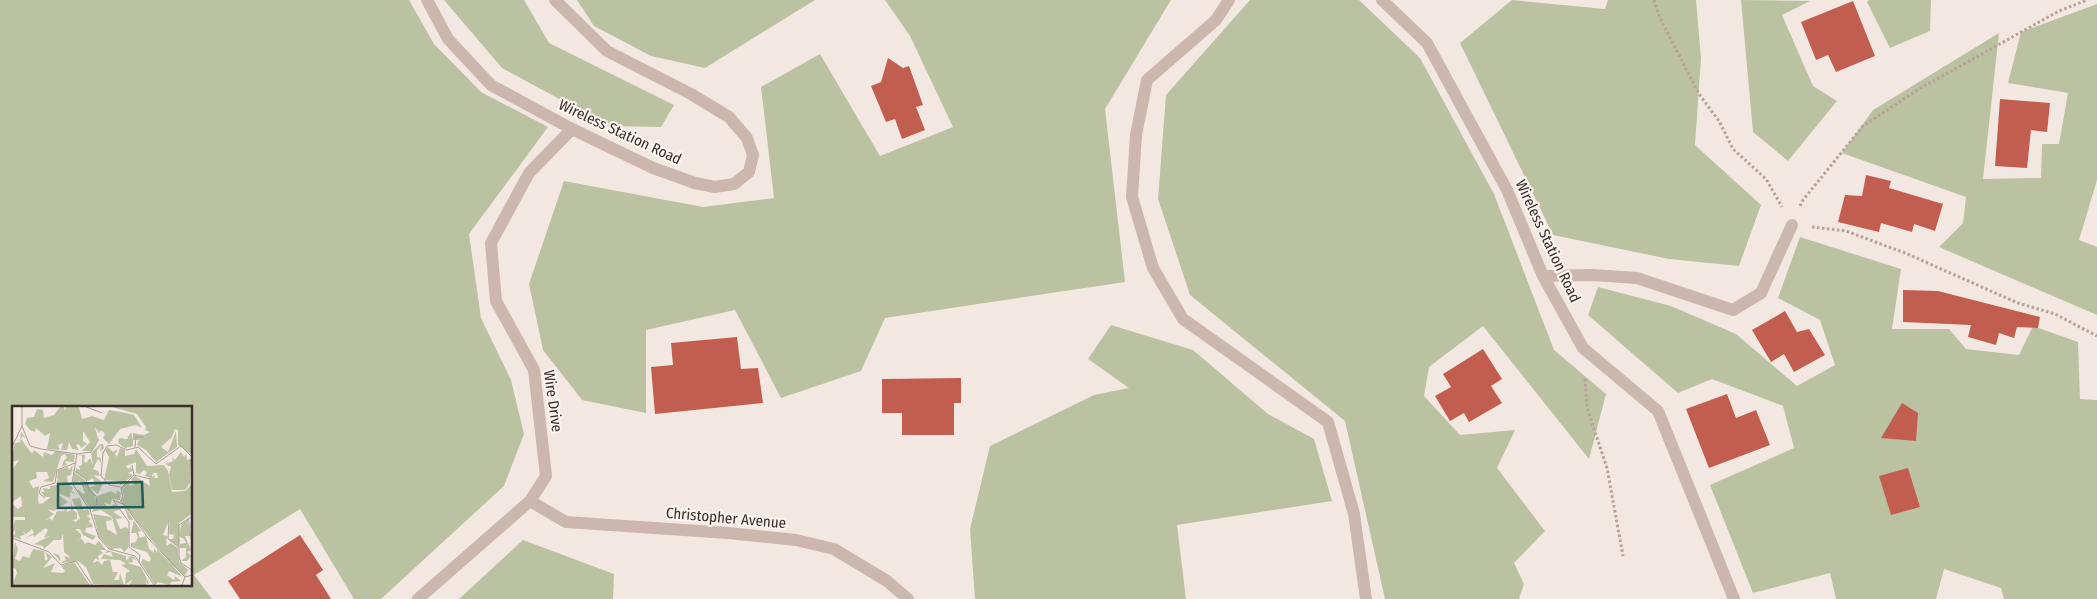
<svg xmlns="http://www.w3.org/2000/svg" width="2097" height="599" viewBox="0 0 2097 599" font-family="'Fira Sans Condensed',sans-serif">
  <rect width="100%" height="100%" fill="#f3e8e1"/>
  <path fill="#bbc2a1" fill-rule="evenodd" d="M 0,0 L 409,0 L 434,44 L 481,92 L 548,127 L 469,234 L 481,318 L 511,380 L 524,434 L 504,486 L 381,599 L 354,599 L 300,509 L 194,575 L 212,599 L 0,599 ZM 14,408 L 191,408 L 191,585 L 14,585 Z
    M 444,0 L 524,0 L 549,43 L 674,105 L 661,127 L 609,126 L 502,68 Z
    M 577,0 L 815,0 L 705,68 L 651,56 L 594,26 Z
    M 885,0 L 1171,0 L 1105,109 L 1125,282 L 885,318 L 861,371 L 781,398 L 735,310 L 646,330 L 646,413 L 582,400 L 543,350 L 529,284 L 564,181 L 703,207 L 774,198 L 761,87 L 820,54 L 880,156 L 953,127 L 910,36 Z
    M 1250,0 L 1359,0 L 1420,58 L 1494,194 L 1554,350 L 1606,394 L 1589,459 L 1483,326 L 1429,367 L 1424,396 L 1460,435 L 1515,430 L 1497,468 L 1545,531 L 1514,563 L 1524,584 L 1519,599 L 1385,599 L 1345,421 L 1190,295 L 1158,199 L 1166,95 Z
    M 1512,0 L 1605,9 L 1608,0 L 1696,0 L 1701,58 L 1695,145 L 1761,205 L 1739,266 L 1669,259 L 1553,235 L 1460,43 Z
    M 1741,0 L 1810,1 L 1782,15 L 1813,86 L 1837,101 L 1788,161 L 1753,132 Z
    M 1869,0 L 1931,0 L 1930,31 L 1890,48 L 1867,2 Z
    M 2097,4 L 2097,180 L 2079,240 L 2097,247 L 2097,315 L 1939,247 L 1963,223 L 1966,197 L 1842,153 L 1873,110 L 1999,33 L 1983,179 L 2041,178 L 2042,144 L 2059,144 L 2068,93 L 2008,83 L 2021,32 Z
    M 1800,237 L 1901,269 L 1892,329 L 1949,329 L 1966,349 L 2019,355 L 2033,326 L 2078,342 L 2080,399 L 2097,400 L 2097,599 L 2004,599 L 2001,588 L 1944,569 L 1936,599 L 1836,599 L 1830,573 L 1753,593 L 1710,485 L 1794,448 L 1783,406 L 1712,379 L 1678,393 L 1588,315 L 1598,287 L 1671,306 L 1736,334 L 1797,386 L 1835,365 L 1820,320 L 1778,298 Z
    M 1111,325 L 1193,350 L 1268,414 L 1314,439 L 1332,501 L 1177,525 L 1186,599 L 975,599 L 970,529 L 990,446 L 1094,395 L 1129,388 L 1088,359 Z
    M 523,540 L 614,574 L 613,599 L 459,599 Z"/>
  <path fill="#c15e50" d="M 1853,1 L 1875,56 L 1836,72 L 1828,55 L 1816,60 L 1801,22 Z
    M 888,58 L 903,68 L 909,66 L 923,105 L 916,107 L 925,130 L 902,139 L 895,119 L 886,122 L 871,86 L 881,82 Z
    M 2000,99 L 2050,103 L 2047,132 L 2031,130 L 2027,168 L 1995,166 Z
    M 1866,175 L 1891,181 L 1889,188 L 1943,204 L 1935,231 L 1914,224 L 1912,232 L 1881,223 L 1879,232 L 1838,222 L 1845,195 L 1862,196 Z
    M 1903,290 L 1938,291 L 2040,317 L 2038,328 L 2017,327 L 2014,338 L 1999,333 L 1996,345 L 1968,337 L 1971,325 L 1903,322 Z
    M 1785,311 L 1797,332 L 1809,329 L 1825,355 L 1794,372 L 1784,354 L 1771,362 L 1752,330 Z
    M 737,337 L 741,369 L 758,368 L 763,403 L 655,414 L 651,367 L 673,365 L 671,343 Z
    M 1483,349 L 1502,379 L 1491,386 L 1502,403 L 1469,422 L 1464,413 L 1450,421 L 1435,396 L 1451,387 L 1443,374 Z
    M 961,378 L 961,403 L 954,403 L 954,435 L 902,435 L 902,413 L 882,413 L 882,379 Z
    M 1727,394 L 1736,418 L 1756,410 L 1770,445 L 1709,468 L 1686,409 Z
    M 1902,403 L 1918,413 L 1916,441 L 1881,438 Z
    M 1908,468 L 1920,507 L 1891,515 L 1879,476 Z
    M 300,535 L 323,570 L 316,575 L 331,599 L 240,599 L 228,581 Z"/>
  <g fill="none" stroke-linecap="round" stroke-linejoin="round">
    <path stroke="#b7a197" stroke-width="3" stroke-dasharray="2.5 2.5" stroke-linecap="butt" d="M 1654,0 L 1659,16 L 1699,94 L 1719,121 L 1733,149 L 1766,179 L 1782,207
      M 1800,206 L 1803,200 L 1863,126 L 1919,89 L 2059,11 L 2087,0
      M 1812,227 L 1846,231 L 1905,253 L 2018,303 L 2055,314 L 2097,336
      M 1585,379 L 1587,408 L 1607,468 L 1623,556"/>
    <path stroke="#cbb7ad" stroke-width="12" d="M 427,0 L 448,39 L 491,85 L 572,129 L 653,168 L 695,183 L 715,187 L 734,184 L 749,172 L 753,155 L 747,138 L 729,117 L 691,94 L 607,51 L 555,0
      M 1229,0 L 1216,20 L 1147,80 L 1136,135 L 1132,197 L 1153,268 L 1183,319 L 1328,422 L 1354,514 L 1366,599
      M 1382,0 L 1427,43 L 1507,190 L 1543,276 L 1583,348 L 1658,411 L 1734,599
      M 1543,276 L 1592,275 L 1637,278 L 1733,310 L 1761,293 L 1792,225
      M 530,501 L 566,522 L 728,533 L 796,540 L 834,549 L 887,581 L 908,599
      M 418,599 L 530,501 L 546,476 L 534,370 L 496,301 L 491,243 L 529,173 L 572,129"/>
  </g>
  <g text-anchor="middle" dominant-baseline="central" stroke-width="4.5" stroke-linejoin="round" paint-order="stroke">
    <g font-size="15" fill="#392e2b" stroke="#faf3ee">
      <text transform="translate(620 132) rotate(25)">Wireless Station Road</text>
      <text transform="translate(1548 241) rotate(65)">Wireless Station Road</text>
      <text transform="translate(553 401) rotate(82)">Wire Drive</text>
      <text transform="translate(726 518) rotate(5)">Christopher Avenue</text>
    </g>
  </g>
  <g transform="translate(12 406)">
    <rect width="180" height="180" fill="#f3e8e1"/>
    <path d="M 48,1 L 52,1 L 53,5 L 54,1 L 67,1 L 70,13 L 80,10 L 92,14 L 97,4 L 114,7 L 122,9 L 130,22 L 124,19 L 108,23 L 97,38 L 91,32 L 93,28 L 89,24 L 87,27 L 83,21 L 86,33 L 80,45 L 70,45 L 78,36 L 71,25 L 71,35 L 75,38 L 69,42 L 67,38 L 64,39 L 67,44 L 60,43 L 57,36 L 55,44 L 49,44 L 51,37 L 46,39 L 48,44 L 35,43 L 38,27 L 33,30 L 24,22 L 23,26 L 18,24 L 13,18 L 15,12 L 22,11 L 25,3 L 31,4 L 32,12 L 42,9 ZM 100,1 L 180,1 L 180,49 L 166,39 L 166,24 L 163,23 L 160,31 L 149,41 L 156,46 L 164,25 L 165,41 L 144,56 L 134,44 L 125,39 L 127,34 L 121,34 L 121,40 L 113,42 L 106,37 L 107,32 L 115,33 L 119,26 L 121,34 L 121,27 L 132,29 L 138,26 L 133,24 L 134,21 L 125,8 ZM 9,26 L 14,32 L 10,30 L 9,33 L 20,48 L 22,44 L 31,51 L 32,46 L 40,49 L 44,45 L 63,49 L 62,56 L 53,55 L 55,59 L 50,60 L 52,54 L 55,52 L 53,48 L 49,50 L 41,76 L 31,75 L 37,72 L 35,66 L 24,66 L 25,72 L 17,75 L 21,82 L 27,80 L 26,94 L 27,98 L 31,97 L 39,91 L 33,91 L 29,86 L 32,86 L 31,82 L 38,83 L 38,80 L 45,79 L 45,73 L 52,79 L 45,72 L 46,64 L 56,61 L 57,64 L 61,59 L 59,69 L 55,70 L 56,78 L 61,82 L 59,85 L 66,89 L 58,86 L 58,92 L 43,86 L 56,96 L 42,105 L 35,103 L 42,108 L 33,115 L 38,112 L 40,115 L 45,105 L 52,105 L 55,100 L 55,106 L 59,104 L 59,95 L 61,104 L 65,107 L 65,113 L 61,114 L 64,116 L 68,112 L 60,93 L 68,92 L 71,104 L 76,103 L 78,108 L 75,110 L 79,113 L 76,116 L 79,116 L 75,120 L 79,117 L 81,121 L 74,122 L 73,126 L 84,130 L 81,134 L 71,129 L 68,123 L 63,123 L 69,128 L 69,133 L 65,135 L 70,133 L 73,138 L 76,136 L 83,139 L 87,135 L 94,144 L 88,144 L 91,147 L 86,150 L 87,155 L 84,152 L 80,157 L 86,155 L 90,159 L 92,155 L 98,154 L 101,166 L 106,166 L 102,174 L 107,174 L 108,167 L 112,179 L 81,178 L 74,161 L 66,155 L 50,157 L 41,147 L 47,149 L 49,156 L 54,154 L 52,150 L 59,152 L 52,146 L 51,127 L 49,134 L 42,134 L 32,143 L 31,140 L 22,138 L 40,129 L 32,132 L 36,124 L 33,122 L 22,131 L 21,129 L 13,132 L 22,127 L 20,123 L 14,128 L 10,125 L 13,129 L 8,130 L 9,134 L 0,130 L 3,128 L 3,123 L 0,127 L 3,114 L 13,114 L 13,111 L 0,111 L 0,98 L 6,103 L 10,100 L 9,90 L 0,96 L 0,64 L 7,54 L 0,56 L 0,49 L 3,37 L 8,36 ZM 88,38 L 91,38 L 92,42 L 88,46 L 89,39 L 85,45 L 85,51 L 89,52 L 89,57 L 86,53 L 81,63 L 86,65 L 88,70 L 81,69 L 91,77 L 86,88 L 77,81 L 83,80 L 81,72 L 76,75 L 64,66 L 64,62 L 68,64 L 67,60 L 70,59 L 70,50 L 67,49 L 73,49 L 72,55 L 74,57 L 78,52 L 81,59 L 79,47 ZM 96,41 L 101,46 L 106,43 L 103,48 L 105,51 L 108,42 L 113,44 L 113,50 L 122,48 L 124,43 L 135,60 L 152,59 L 156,65 L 160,86 L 173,85 L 180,78 L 180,103 L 178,109 L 167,117 L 167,130 L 169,119 L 177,112 L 180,140 L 178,130 L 173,130 L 179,144 L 175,146 L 179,150 L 175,155 L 169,155 L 174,151 L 174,142 L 168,142 L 168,138 L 174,137 L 172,133 L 167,130 L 167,141 L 157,133 L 161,133 L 162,129 L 157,128 L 158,112 L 151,129 L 155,130 L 154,140 L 159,137 L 166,142 L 167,156 L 180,167 L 176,164 L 173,170 L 160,159 L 109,96 L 112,91 L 110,81 L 116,76 L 118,80 L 122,78 L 119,73 L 123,70 L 138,80 L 137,74 L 143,69 L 142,72 L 146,72 L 145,67 L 142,67 L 138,72 L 133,70 L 135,66 L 132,64 L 128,68 L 124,67 L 124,56 L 114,60 L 116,63 L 119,61 L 121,65 L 116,67 L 121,69 L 109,79 L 105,75 L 92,74 L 97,51 L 93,44 ZM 169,46 L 172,51 L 174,48 L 175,54 L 179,53 L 178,77 L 173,84 L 160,84 L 157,68 L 159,61 L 153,58 L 161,55 L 160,51 L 163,54 ZM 62,66 L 72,73 L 83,89 L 84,97 L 79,103 L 66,86 L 66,83 L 71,88 L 73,87 L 68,75 L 61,78 ZM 105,84 L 109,87 L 108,94 L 100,93 L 98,99 L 92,96 L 96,102 L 102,98 L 109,103 L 101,106 L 111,112 L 104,113 L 108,123 L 114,121 L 117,124 L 116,142 L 112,146 L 109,142 L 98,143 L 87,131 L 81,108 L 99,111 L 100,114 L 94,115 L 95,123 L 105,129 L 100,111 L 89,104 L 80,106 L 85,90 L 99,85 L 104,88 ZM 111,98 L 129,125 L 126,126 L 128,132 L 134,130 L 137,143 L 142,147 L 142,143 L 146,147 L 144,142 L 171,171 L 157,165 L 155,169 L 162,174 L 163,170 L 169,175 L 159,176 L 158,179 L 146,176 L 143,179 L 129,157 L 131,153 L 137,156 L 139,153 L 135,146 L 119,141 L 119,137 L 124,136 L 126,131 L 124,127 L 119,127 L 122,114 L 117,114 ZM 3,136 L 6,143 L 3,153 L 8,155 L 11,150 L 17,152 L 21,143 L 32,145 L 33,155 L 36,153 L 33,146 L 40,151 L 31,162 L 43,157 L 39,166 L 51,167 L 53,165 L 49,160 L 62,156 L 78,179 L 0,179 L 5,167 L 4,163 L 0,161 ZM 95,144 L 114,150 L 114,154 L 118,152 L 115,151 L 121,150 L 125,155 L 120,152 L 121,156 L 115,157 L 129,161 L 137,177 L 135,179 L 134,172 L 134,179 L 117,179 L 121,173 L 113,179 L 114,167 L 118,165 L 109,159 L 114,158 L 108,154 L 89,153 L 92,148 L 101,151 L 99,146 L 93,147 Z" fill="#bbc2a1"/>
    <path fill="none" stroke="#a99e98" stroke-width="1" d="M 74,1 L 90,7M 10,20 L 18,40 L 29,43 L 65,48 L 79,46 L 87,33M 0,41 L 10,20 L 10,1M 123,41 L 124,31 L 132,31M 65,48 L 60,77 L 78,104 L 87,132 L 97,143 L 123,150 L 142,179M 61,64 L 74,73 L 77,84 L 84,90 L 85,98 L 78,104M 122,69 L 138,73 L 140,70M 109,81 L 97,79 L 89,70 L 91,47 L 95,40 L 104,39 L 115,44 L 126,41 L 144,58 L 169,40 L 180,51M 33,92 L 27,87 L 29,81 L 43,77 L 45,64 L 63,57M 108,96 L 111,91 L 109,82 L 122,69 L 120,59M 179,111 L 167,119 L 167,151 L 169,157 L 180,164M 157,113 L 156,133 L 167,141M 179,122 L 180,104M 0,132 L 37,146 L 49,159 L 64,155 L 80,179M 127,157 L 128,149 L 117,141 L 117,116 L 101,94 L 113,99 L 136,132 L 173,171M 170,179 L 173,171 L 180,169"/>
    <path fill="#225a57" fill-opacity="0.15" stroke="#225a57" stroke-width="2.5" d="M 130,76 L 131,101 L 46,102 L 46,78 Z"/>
    <rect width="180" height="180" fill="none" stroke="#392e2b" stroke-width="2.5"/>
  </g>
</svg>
